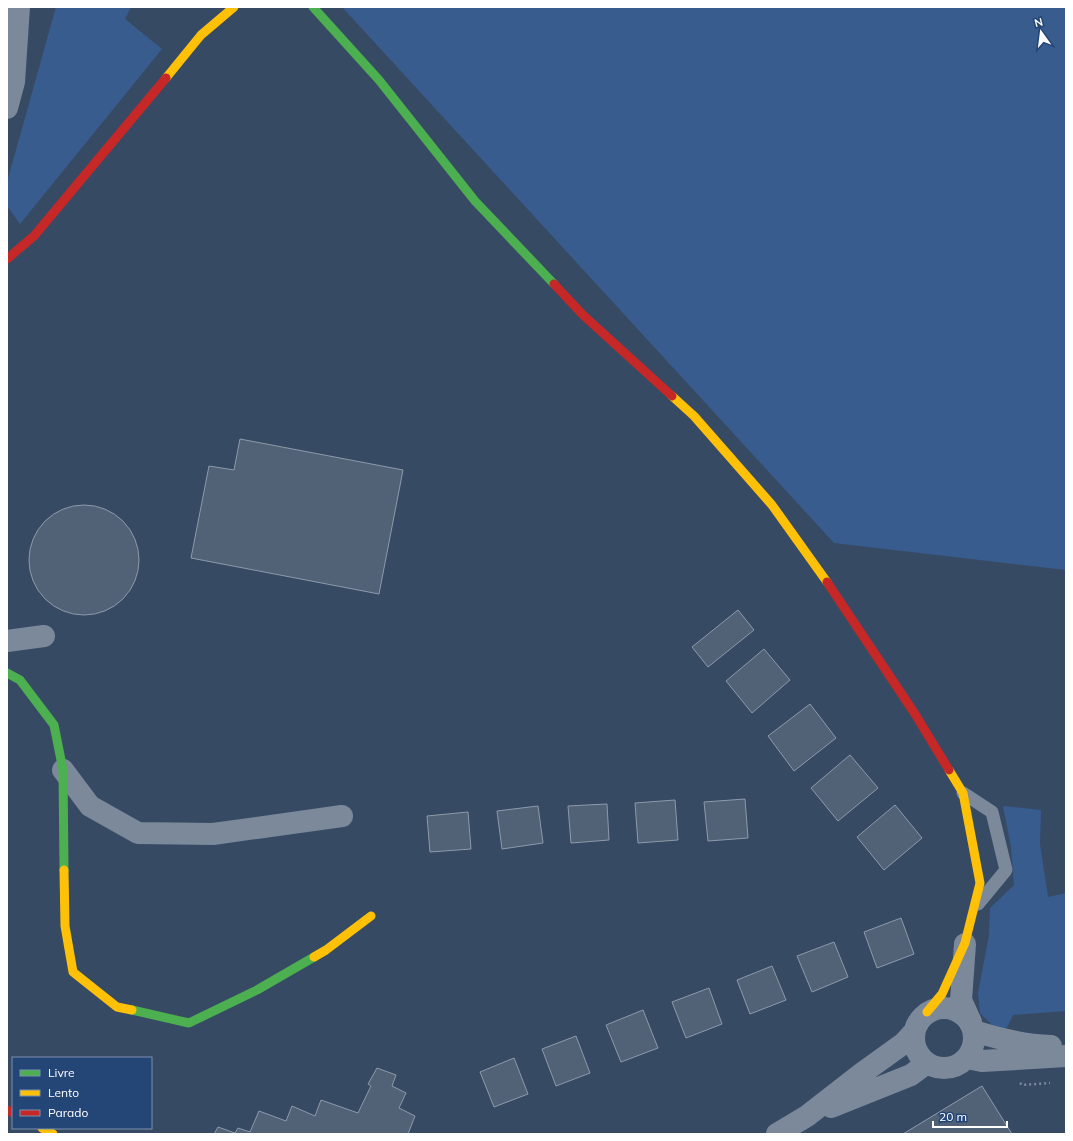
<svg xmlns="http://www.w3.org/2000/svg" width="1073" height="1141" viewBox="0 0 1073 1141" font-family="Mulish,sans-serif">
  <rect width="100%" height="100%" fill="#374a64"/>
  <path fill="#385c8e" d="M 56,7 L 131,7 L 125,19 L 162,49 L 20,224 L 7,206 L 7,182 Z
    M 342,7 L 1066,7 L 1066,570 L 834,543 Z
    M 1003,806 L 1041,810 L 1040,844 L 1048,897 L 1066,893 L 1066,1011 L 1013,1015 L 1005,1031 L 995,1028 L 980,1013 L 978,993 L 989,935 L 990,908 L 1014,885 L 1011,847 Z"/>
  <path fill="#516176" stroke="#8e9aab" d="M 240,439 L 403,470 L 379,594 L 191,558 L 209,466 L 234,470 Z
    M29 560a55 55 0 1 1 110 0a55 55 0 1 1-110 0Z
    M 738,610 L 754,630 L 708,667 L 692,647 Z
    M 764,649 L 790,680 L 752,713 L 726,681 Z
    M 810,704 L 836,738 L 794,771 L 768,736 Z
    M 850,755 L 878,788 L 838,821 L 811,788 Z
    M 745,799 L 748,838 L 708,841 L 704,802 Z
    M 675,800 L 678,840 L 638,843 L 635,803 Z
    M 607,804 L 609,840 L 571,843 L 568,806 Z
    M 895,805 L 922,838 L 884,870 L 857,837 Z
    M 538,806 L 543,843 L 502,849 L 497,811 Z
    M 468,812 L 471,849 L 430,852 L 427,816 Z
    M 901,918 L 914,954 L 877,968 L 864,932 Z
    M 834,942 L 848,977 L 812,992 L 797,956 Z
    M 772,966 L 786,1000 L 750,1014 L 737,980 Z
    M 709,988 L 722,1024 L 686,1038 L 672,1002 Z
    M 643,1010 L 658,1048 L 621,1062 L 606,1025 Z
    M 576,1036 L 590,1073 L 556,1086 L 542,1049 Z
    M 514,1058 L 528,1094 L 494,1107 L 480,1072 Z
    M 377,1068 L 396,1075 L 392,1086 L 406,1093 L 399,1108 L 415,1116 L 408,1134 L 214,1134 L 218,1127 L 235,1133 L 238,1128 L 250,1132 L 259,1111 L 286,1121 L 292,1106 L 315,1116 L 321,1100 L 358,1113 L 371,1086 L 368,1084 Z
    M 982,1086 L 1012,1134 L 903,1134 Z"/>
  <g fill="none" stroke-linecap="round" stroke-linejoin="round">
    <path stroke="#7b899b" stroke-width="2.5" stroke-dasharray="2 3" stroke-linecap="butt" d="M 1020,1083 L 1022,1085 L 1050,1083"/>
    <path stroke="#7b899b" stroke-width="13" d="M 963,793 L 992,812 L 1006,870 L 978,904"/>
    <path stroke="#7b899b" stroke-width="22" d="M 7,108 L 14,82 L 19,7
      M 7,641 L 44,636
      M 63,770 L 90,806 L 138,833 L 213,834 L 342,816
      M 965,944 L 961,1000 L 971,1022
      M914 1038a30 30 0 1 1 60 0a30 30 0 1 1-60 0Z
      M 974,1031 C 999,1039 1025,1045 1051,1046
      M 967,1058 L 982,1061 L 1066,1056
      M 831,1107 L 911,1075 L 927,1063
      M 777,1134 L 807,1116 L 861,1074 L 904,1043 L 914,1032"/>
    <path stroke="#4caf50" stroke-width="9" d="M 313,7 L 379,80 L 475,201 L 554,284
      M 7,673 L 20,680 L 54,725 L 63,770 L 64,870
      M 132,1010 L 189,1023 L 257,990 L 314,957"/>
    <path stroke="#ffc107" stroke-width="9" d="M 166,78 L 201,35 L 234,7
      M 672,396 L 694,416 L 772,505 L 827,582
      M 64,870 L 65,926 L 73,972 L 117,1007 L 132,1010
      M 314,957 L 326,950 L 371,916
      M 927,1012 L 942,994 L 965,943 L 980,883 L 963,793 L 949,770
      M 42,1128 L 53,1134"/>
    <path stroke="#c62828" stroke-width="9" d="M 7,259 L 34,236 L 166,78
      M 554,284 L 583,315 L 672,396
      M 827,582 L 915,714 L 949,770
      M 7,1110 L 13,1113"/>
  </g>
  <rect width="1073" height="1141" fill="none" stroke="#ffffff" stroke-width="16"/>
  <rect x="12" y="1057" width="140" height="72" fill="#244677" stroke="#7c90ad"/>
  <rect x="20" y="1070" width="20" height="6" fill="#4caf50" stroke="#7c90ad"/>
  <text x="48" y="1077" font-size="12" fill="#ffffff">Livre</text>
  <rect x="20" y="1090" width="20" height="6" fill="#ffc107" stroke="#7c90ad"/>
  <text x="48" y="1097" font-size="12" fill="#ffffff">Lento</text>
  <rect x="20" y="1110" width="20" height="6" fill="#c62828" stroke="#7c90ad"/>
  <text x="48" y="1117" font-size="12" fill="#ffffff">Parado</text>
  <g transform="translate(1041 32) rotate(346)" stroke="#244677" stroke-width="3" paint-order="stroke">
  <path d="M0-3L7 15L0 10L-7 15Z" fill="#ffffff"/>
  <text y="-6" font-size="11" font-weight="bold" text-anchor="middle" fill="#ffffff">N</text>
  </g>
  <path d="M933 1121v6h74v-6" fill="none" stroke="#ffffff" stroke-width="2"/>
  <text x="939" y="1121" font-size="12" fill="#ffffff" stroke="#244677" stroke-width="3" paint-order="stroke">20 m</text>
</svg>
